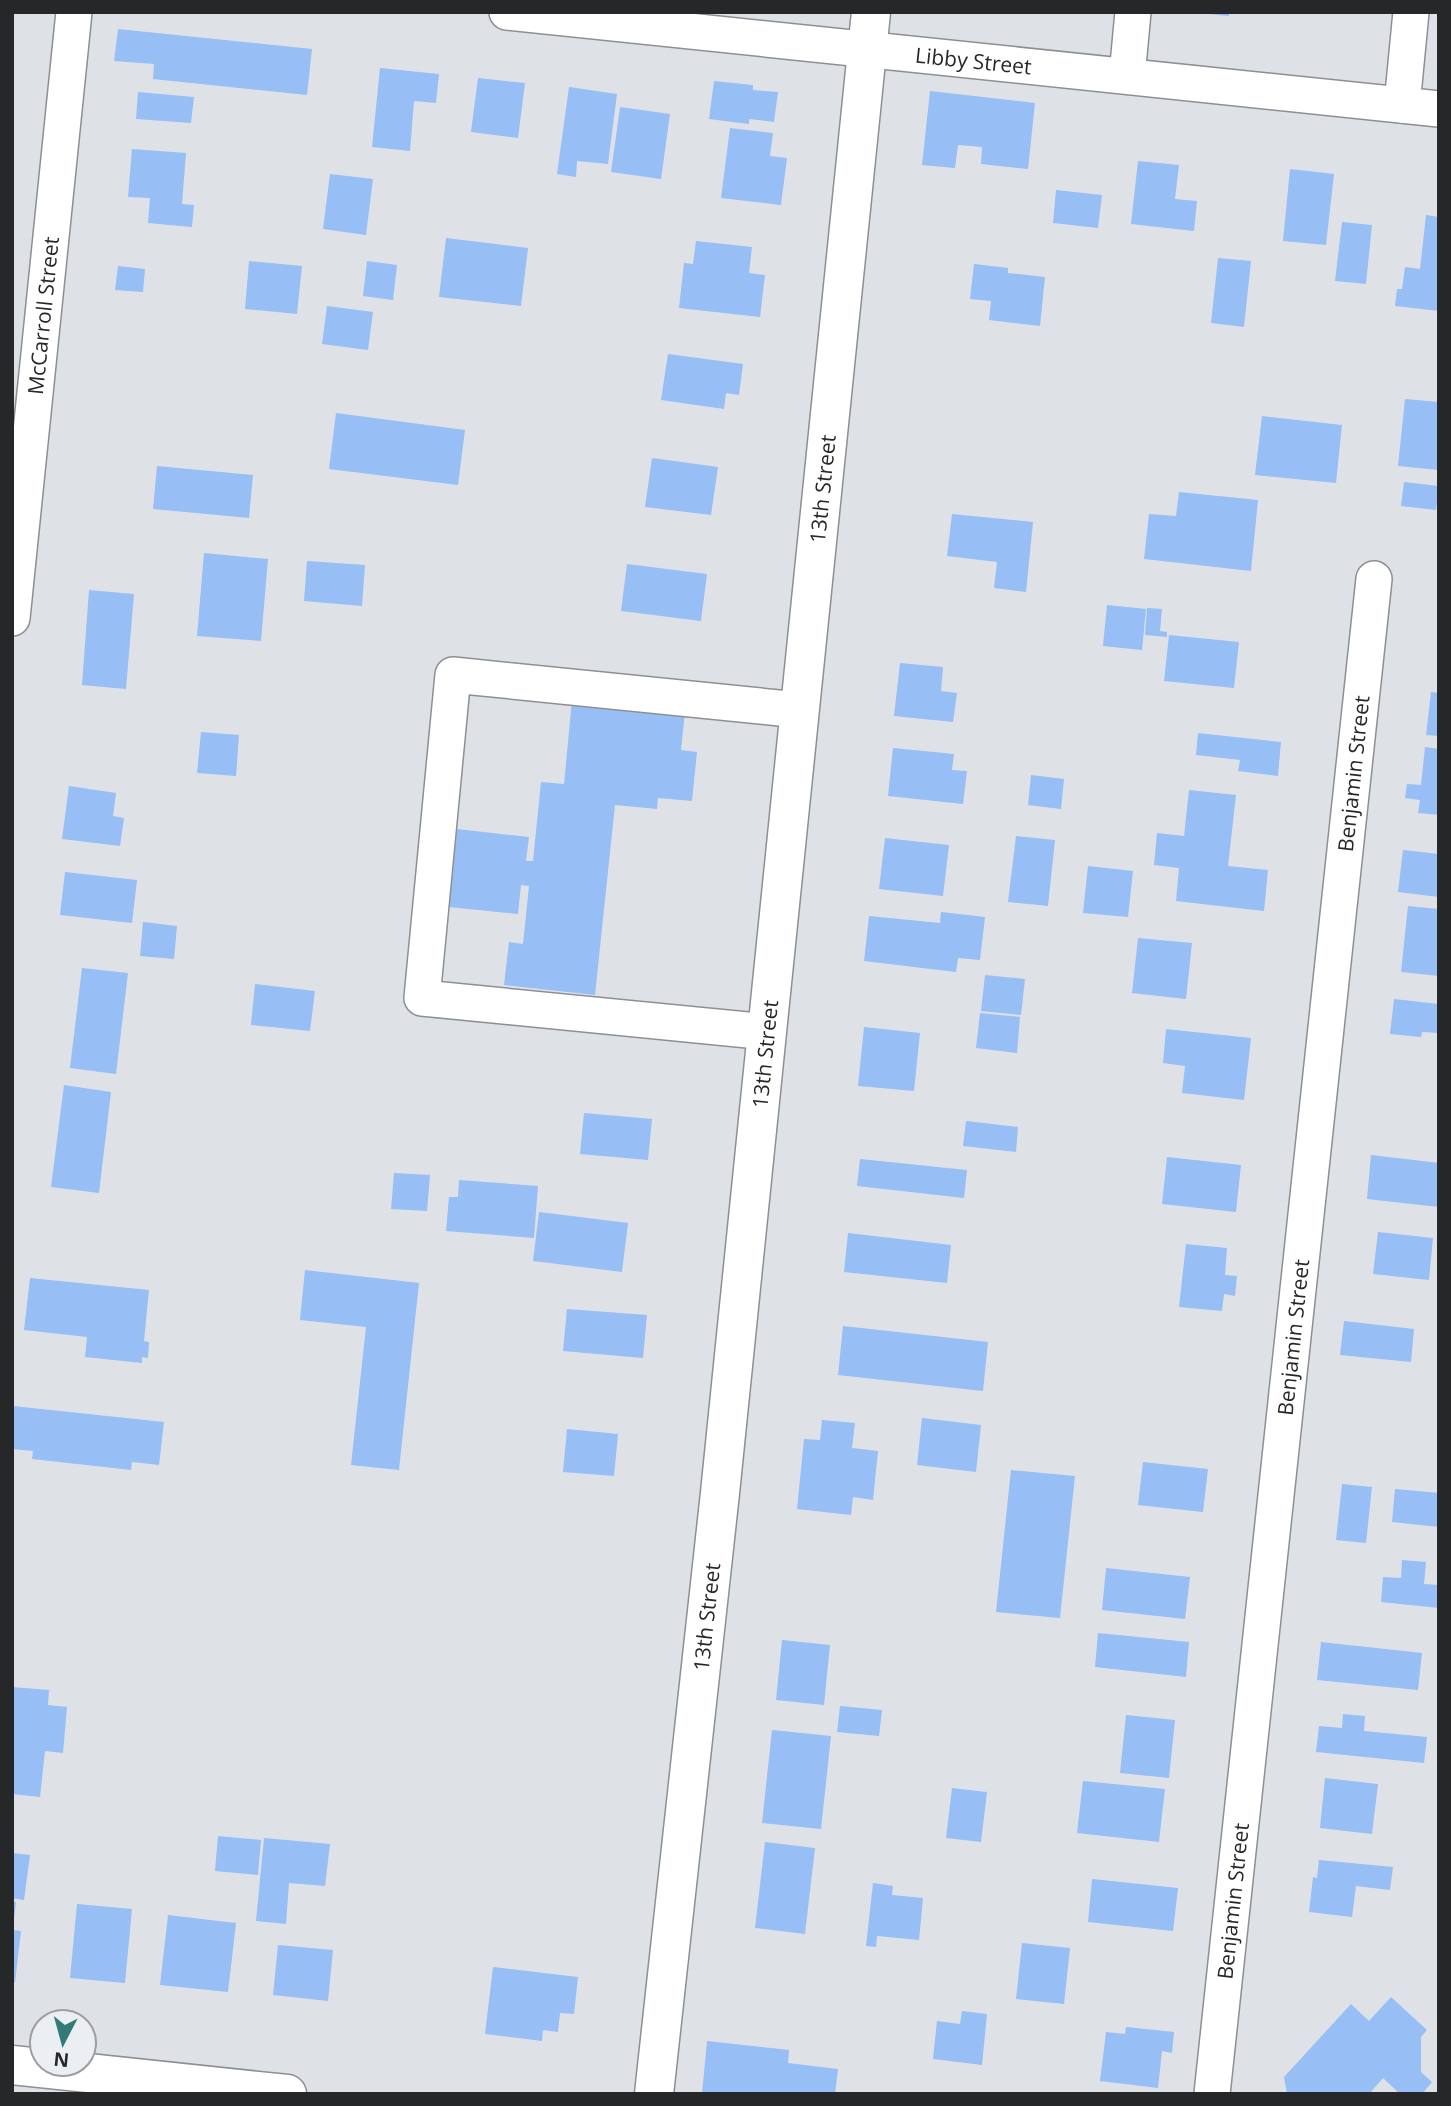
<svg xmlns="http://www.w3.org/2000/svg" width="1451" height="2106" viewBox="0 0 1451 2106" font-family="'Open Sans',sans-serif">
  <rect width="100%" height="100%" fill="#dee1e5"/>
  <path fill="#98bef6" d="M 1209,12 L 1229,12 L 1229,16 L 1209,14 Z
    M 118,29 L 312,49 L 307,95 L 153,79 L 154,64 L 114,61 Z
    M 380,68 L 439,74 L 436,103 L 414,101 L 410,151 L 372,147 Z
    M 478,78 L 525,83 L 518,138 L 471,132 Z
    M 714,81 L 753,85 L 753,90 L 778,92 L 774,122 L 749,119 L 749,124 L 709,119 Z
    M 569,87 L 617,94 L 608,164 L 577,161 L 576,177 L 557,174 Z
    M 930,91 L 1035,103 L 1028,169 L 981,164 L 982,147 L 958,145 L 955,168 L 922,165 Z
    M 138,92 L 194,97 L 191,123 L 136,119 Z
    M 620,107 L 670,114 L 661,179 L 611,172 Z
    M 730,128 L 773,133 L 770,156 L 787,158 L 781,205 L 721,198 Z
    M 132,149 L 186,153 L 182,204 L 194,205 L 192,227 L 148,223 L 150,198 L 128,197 Z
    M 1138,161 L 1179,165 L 1175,199 L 1197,201 L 1194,231 L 1131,224 Z
    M 1290,169 L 1334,174 L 1326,245 L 1283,241 Z
    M 330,174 L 373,179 L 366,235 L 323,229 Z
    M 1056,190 L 1102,195 L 1098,228 L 1053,223 Z
    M 1426,215 L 1439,217 L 1439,311 L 1395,306 L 1397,289 L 1402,289 L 1405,267 L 1420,269 Z
    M 1342,222 L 1372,225 L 1366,284 L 1335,281 Z
    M 446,238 L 528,248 L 521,306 L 439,297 Z
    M 696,241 L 752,247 L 749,273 L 765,275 L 760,317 L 679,308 L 684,263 L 693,264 Z
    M 1218,258 L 1251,261 L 1244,327 L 1211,323 Z
    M 249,261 L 302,266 L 297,314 L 245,309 Z
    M 367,261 L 397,265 L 393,300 L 363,296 Z
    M 974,264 L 1008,268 L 1008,273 L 1045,277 L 1040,326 L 989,320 L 991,301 L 970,299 Z
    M 118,266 L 145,269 L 143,292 L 115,290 Z
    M 327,306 L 373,312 L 368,350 L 322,344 Z
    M 668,354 L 743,364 L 739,395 L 726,393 L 724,409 L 661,400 Z
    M 1405,399 L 1439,402 L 1439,470 L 1398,466 Z
    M 336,413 L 465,430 L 458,485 L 329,469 Z
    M 1262,416 L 1342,425 L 1336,483 L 1255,475 Z
    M 652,458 L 718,467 L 711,515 L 645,507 Z
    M 157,466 L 253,475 L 249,518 L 153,509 Z
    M 1404,482 L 1439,486 L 1436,510 L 1401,506 Z
    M 1179,492 L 1258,500 L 1251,571 L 1144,559 L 1149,514 L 1176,516 Z
    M 952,514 L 1033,522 L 1026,592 L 994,588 L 997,562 L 947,556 Z
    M 204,553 L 268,559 L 261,641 L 197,636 Z
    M 307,561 L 365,565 L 362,606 L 304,601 Z
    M 627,564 L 707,574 L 701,621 L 621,611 Z
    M 89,590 L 134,594 L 126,689 L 82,685 Z
    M 1107,605 L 1146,609 L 1142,650 L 1103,646 Z
    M 1147,608 L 1162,609 L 1160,631 L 1167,632 L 1167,637 L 1145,635 Z
    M 1169,635 L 1239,642 L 1234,688 L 1164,681 Z
    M 900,663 L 943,667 L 941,691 L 957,693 L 953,722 L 894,716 Z
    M 1431,692 L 1439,693 L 1439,736 L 1426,735 Z
    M 572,700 L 685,712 L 681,750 L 697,752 L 692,801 L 658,798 L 657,809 L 615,805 L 595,995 L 504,985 L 509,942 L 523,944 L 529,886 L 521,885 L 518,914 L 449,907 L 457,829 L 529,837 L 526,861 L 533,861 L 541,782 L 564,784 Z
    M 201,732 L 239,735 L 236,776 L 197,773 Z
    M 1198,733 L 1281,742 L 1278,776 L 1238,771 L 1240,760 L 1196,755 Z
    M 1425,747 L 1439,749 L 1439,815 L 1418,813 L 1420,800 L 1405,798 L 1407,784 L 1421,785 Z
    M 893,748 L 954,754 L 952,770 L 967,771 L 963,804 L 888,796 Z
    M 1031,775 L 1064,779 L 1061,809 L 1028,805 Z
    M 69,786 L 116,793 L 113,816 L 124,818 L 120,846 L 62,839 Z
    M 1189,790 L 1236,795 L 1228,866 L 1268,870 L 1264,911 L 1176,901 L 1179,868 L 1154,865 L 1157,833 L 1184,836 Z
    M 1016,836 L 1055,840 L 1048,906 L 1008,902 Z
    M 885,838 L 949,845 L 943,896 L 879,889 Z
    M 1403,850 L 1439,854 L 1439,897 L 1398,892 Z
    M 1088,866 L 1133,871 L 1128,917 L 1083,913 Z
    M 65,872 L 137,880 L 132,923 L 60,915 Z
    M 1408,906 L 1439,909 L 1439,976 L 1401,972 Z
    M 941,912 L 985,917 L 980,960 L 958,958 L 956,972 L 864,961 L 869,916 L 940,923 Z
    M 143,922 L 177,926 L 174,959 L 140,956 Z
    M 1138,938 L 1192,943 L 1186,999 L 1132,993 Z
    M 82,968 L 128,973 L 116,1074 L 70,1068 Z
    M 985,975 L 1025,979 L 1021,1015 L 981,1011 Z
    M 255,984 L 315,991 L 310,1031 L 251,1025 Z
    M 1394,999 L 1439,1004 L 1439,1033 L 1422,1032 L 1421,1037 L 1390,1034 Z
    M 980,1013 L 1020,1017 L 1017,1053 L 976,1048 Z
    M 864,1027 L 920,1033 L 914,1091 L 858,1086 Z
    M 1166,1029 L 1251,1038 L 1244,1100 L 1182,1093 L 1185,1066 L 1163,1063 Z
    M 64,1085 L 111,1092 L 99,1193 L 51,1187 Z
    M 584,1113 L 652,1119 L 648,1160 L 580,1154 Z
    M 966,1121 L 1018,1127 L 1016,1152 L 963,1146 Z
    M 1371,1155 L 1439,1163 L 1439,1207 L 1367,1199 Z
    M 1167,1157 L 1241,1165 L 1236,1212 L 1162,1204 Z
    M 860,1159 L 967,1170 L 964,1198 L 857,1186 Z
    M 394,1173 L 430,1175 L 427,1211 L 391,1209 Z
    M 459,1180 L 538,1186 L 534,1238 L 446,1231 L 449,1197 L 458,1197 Z
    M 539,1212 L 628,1223 L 622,1272 L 533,1261 Z
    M 1378,1232 L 1433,1238 L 1429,1280 L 1373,1274 Z
    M 848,1233 L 951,1245 L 947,1283 L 844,1272 Z
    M 1186,1244 L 1227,1248 L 1225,1275 L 1237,1276 L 1235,1296 L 1224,1294 L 1222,1311 L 1179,1307 Z
    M 305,1270 L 419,1283 L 399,1470 L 351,1465 L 366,1327 L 300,1320 Z
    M 30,1278 L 149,1290 L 144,1341 L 149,1342 L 148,1358 L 142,1357 L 142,1363 L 85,1357 L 87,1337 L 24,1330 Z
    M 567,1309 L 647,1315 L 643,1358 L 563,1351 Z
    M 1344,1321 L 1414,1329 L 1411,1362 L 1340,1355 Z
    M 843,1326 L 988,1342 L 983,1391 L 838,1375 Z
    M 13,1406 L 164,1422 L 159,1465 L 132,1462 L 131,1470 L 32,1459 L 33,1451 L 12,1449 Z
    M 922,1418 L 981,1425 L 976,1472 L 917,1465 Z
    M 822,1420 L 855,1423 L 852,1448 L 878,1451 L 873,1500 L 853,1497 L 851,1515 L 797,1509 L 804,1439 L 820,1440 Z
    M 567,1429 L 618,1434 L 614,1476 L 563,1472 Z
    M 1143,1462 L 1208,1469 L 1203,1512 L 1138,1505 Z
    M 1011,1470 L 1075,1476 L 1060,1618 L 996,1612 Z
    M 1342,1484 L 1372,1487 L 1366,1543 L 1336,1540 Z
    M 1395,1489 L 1439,1493 L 1439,1527 L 1392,1522 Z
    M 1402,1560 L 1426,1562 L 1424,1584 L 1439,1585 L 1439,1608 L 1381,1602 L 1383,1577 L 1401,1578 Z
    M 1106,1568 L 1190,1577 L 1185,1619 L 1102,1610 Z
    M 1098,1633 L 1189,1642 L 1186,1677 L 1095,1667 Z
    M 782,1640 L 830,1645 L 824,1705 L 776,1700 Z
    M 1321,1642 L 1422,1653 L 1418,1690 L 1317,1680 Z
    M 12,1687 L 49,1690 L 48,1705 L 67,1707 L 63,1753 L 45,1751 L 40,1797 L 12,1794 Z
    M 840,1706 L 882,1710 L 879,1736 L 837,1732 Z
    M 1343,1714 L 1365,1716 L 1364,1731 L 1427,1737 L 1424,1763 L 1316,1752 L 1319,1726 L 1342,1728 Z
    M 1126,1715 L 1175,1720 L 1169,1778 L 1120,1773 Z
    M 772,1730 L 831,1736 L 821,1829 L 762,1823 Z
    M 1325,1778 L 1378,1784 L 1372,1834 L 1320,1828 Z
    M 1083,1781 L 1165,1789 L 1159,1842 L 1077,1833 Z
    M 952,1788 L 987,1792 L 981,1842 L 946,1838 Z
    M 218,1836 L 261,1840 L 258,1875 L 215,1871 Z
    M 264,1838 L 330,1844 L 325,1886 L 289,1883 L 286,1924 L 256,1921 Z
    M 765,1842 L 815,1848 L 805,1934 L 755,1928 Z
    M 12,1853 L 30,1855 L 24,1900 L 12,1898 Z
    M 1319,1860 L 1393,1867 L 1390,1890 L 1356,1886 L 1352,1917 L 1309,1912 L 1313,1877 L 1317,1878 Z
    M 1092,1879 L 1178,1888 L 1173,1931 L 1088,1922 Z
    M 873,1883 L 893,1886 L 892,1895 L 923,1898 L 919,1940 L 877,1936 L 876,1947 L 866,1946 Z
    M 12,1902 L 16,1902 L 14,1920 L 12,1920 Z
    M 77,1904 L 132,1909 L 125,1983 L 70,1978 Z
    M 168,1915 L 236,1923 L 228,1992 L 160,1985 Z
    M 12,1930 L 21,1931 L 15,1982 L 12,1982 Z
    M 1022,1943 L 1070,1948 L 1064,2004 L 1016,1999 Z
    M 278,1945 L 333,1950 L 328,2001 L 273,1995 Z
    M 493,1967 L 578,1977 L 574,2014 L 560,2013 L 558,2032 L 543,2030 L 542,2041 L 485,2034 Z
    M 1391,1997 L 1427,2030 L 1421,2037 L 1421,2072 L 1432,2082 L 1422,2094 L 1400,2094 L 1383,2078 L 1369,2094 L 1287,2094 L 1284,2077 L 1351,2004 L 1369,2021 Z
    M 962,2011 L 987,2014 L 982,2065 L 933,2059 L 937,2021 L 960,2024 Z
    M 1126,2027 L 1174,2032 L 1172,2053 L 1162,2051 L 1158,2088 L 1100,2081 L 1106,2032 L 1125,2034 Z
    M 707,2041 L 789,2050 L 788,2063 L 838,2069 L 835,2094 L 702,2094 Z"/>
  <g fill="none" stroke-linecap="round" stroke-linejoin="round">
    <defs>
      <g id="minor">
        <path id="s1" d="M 507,12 L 1439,109"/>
        <path d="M 1127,76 L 1133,12"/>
        <path d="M 1402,105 L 1411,12"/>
        <path id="s2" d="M 12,618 L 74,12"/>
        <path d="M 767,1032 L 422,998 L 453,675 L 799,710"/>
        <path id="s3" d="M 1212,2094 L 1374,579"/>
      </g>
      <g id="major">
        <path d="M 12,2065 L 287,2094"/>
        <path id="s4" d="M 654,2094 L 720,1493 L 871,12"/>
      </g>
    </defs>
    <use href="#minor" stroke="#8c8f93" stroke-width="38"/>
    <use href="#major" stroke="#8c8f93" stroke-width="41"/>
    <use href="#minor" stroke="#fff" stroke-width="35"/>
    <use href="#major" stroke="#fff" stroke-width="38"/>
  </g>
  <g text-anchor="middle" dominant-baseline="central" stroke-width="7" stroke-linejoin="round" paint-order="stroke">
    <g font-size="21" fill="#262729" stroke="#ebeef2">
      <text stroke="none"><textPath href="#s1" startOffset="469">Libby Street</textPath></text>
      <text stroke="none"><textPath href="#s2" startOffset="304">McCarroll Street</textPath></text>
      <text stroke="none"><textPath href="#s4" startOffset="1614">13th Street</textPath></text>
      <text stroke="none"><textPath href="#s3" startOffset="1328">Benjamin Street</textPath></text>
      <text stroke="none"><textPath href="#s4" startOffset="1046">13th Street</textPath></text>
      <text stroke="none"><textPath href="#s3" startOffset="761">Benjamin Street</textPath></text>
      <text stroke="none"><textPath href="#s4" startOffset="480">13th Street</textPath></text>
      <text stroke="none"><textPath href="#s3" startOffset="194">Benjamin Street</textPath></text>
    </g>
  </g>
  <rect width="1451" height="2106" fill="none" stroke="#262729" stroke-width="28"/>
  <g transform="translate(63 2043) rotate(186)"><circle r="33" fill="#ebeef2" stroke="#9c9ea2" stroke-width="2"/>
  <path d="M0-5L12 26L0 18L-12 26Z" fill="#337b76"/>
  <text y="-10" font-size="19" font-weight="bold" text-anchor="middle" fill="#262729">N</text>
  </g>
</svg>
